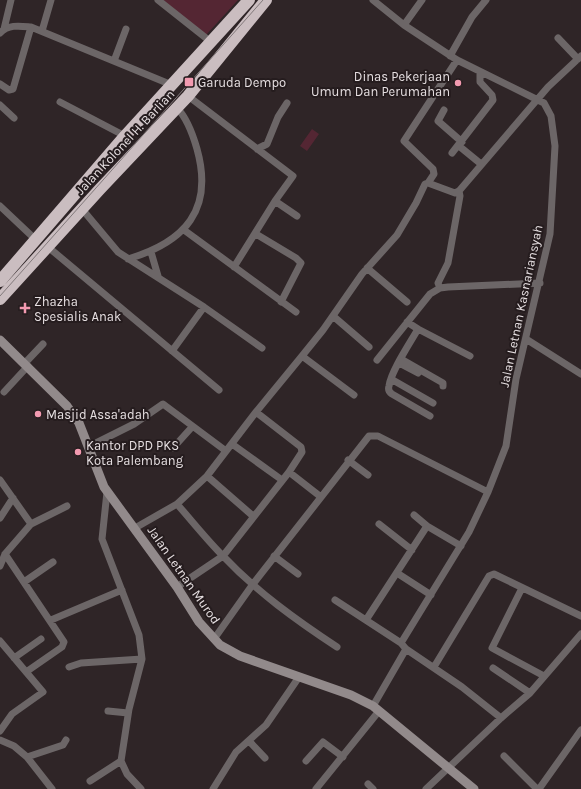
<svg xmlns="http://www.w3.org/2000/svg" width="581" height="789" viewBox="0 0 581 789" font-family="Karla,sans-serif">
  <rect width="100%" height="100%" fill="#2f2527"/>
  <path fill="#542633" d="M 163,0 L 238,0 L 206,35 Z
    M 312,129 L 319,134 L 307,151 L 300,146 Z"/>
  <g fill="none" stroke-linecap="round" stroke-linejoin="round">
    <path stroke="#6c6667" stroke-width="7" d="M 158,0 L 211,42
      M 373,0 L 404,25 L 457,60 L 544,103 L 551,116 L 555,146 L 550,234 L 516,379 L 506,446 L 488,492 L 469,532 L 401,643
      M 404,25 L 422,0
      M 4,29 L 11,0
      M 42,31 L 51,0
      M 0,33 C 9,24 20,26 31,27 L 172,85
      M 558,38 L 578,59
      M 450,56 L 472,17 L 486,0
      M 114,61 L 126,29
      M 0,84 L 9,90 L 13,89 L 31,27
      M 188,96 L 293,176 L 275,201 L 297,216
      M 60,102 L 125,136
      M 0,105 L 14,118
      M 444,110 L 438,121 L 462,142
      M 459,146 L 481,164
      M 257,149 L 267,144 L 278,117 L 287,103
      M 452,153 L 493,100 L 492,95 L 480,82 L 480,73
      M 428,183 L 434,174 L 433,169 L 404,141 L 457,60
      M 0,206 L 36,240
      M 82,209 L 118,252 L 204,307 L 262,348
      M 184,230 L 296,312
      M 256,234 L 296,258 L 301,263 L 281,302
      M 48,247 L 219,390
      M 151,252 L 158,276
      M 128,259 C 185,242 214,210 197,149 C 193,135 187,118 177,108
      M 234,267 L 275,201
      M 367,268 L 407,302
      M 440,288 L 438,283 L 448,263 L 460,196 L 459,191
      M 333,316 L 369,347
      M 407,322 L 418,329 C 410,343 391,371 389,386 C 388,389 389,392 392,394 L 430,416
      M 418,329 L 470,356
      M 526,339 L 581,374
      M 172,351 L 204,307
      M 302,356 L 323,330 L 362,274 L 397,235 L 416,203 L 425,184 L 428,183 L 455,193 L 459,191 L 548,87 L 581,56
      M 401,359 L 443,383 L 443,386
      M 377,360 L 430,294 L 440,288 L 448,287 L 540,283
      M 25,363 L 43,344
      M 399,363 L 418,373
      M 391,379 L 433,403
      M 4,392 L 28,366
      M 232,444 L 282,480
      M 88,447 L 134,424 L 163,404 L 226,451
      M 173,448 L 192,427
      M 348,460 L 368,475
      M 289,472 L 321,497
      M 207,476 L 253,516
      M 0,480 L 31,524
      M 107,492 L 102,539 L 139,635 L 142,659 L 129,709 L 121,761 L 127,774 L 141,789
      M 177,504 C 192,521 207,540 223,556 C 257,592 296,620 337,647
      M 414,515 L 427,526
      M 0,518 L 13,498
      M 379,524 L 412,550
      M 135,528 L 177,504 L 207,476 L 256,412 L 302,356 L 354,395
      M 5,554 L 64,642 L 62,647 L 26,672
      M 274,556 L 298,574
      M 0,566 L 5,554 L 31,524 L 67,506
      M 397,573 L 431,595
      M 24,582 L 53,562
      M 177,587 L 223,556 L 289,472 L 302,452 L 301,447 L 256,412
      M 522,588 L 492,648 L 544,676
      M 335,600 L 401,643 L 406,649 L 462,687 L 501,718 L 530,693 L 581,634
      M 51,620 L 122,590
      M 366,620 L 427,526 L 461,546
      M 214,639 L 253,584 L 369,436 L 378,436 L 488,492
      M 0,641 L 43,692 L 12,714 L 0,731
      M 14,658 L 41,639
      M 69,667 L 81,663 L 142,659
      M 434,667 L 489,576 L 494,574 L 581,616
      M 493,668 L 530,693
      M 373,706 L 406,649
      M 108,711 L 128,713
      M 0,740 L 14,746 L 27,757 L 63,745 L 66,740
      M 249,741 L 265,758
      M 504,756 L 537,789
      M 27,757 L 52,789
      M 306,761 L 323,742 L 343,757
      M 90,781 L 121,761
      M 368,784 L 373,789
      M 213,789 L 236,752 L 266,725 L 299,677
      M 316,789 L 379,711
      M 426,789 L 501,718
      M 539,789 L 581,730"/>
    <path stroke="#928a8b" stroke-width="9" d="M 0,340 L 67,406 L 79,423 L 104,487 L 177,587 L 199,622 L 220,645 L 240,656 L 351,695 L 373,706 L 474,789"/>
    <path stroke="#cabdc0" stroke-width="12" d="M 0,281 L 125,136 L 249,0
      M 0,299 L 100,189 L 188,96 L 266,0"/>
    <path stroke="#82797b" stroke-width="1" d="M 0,296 L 263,0"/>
  </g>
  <g fill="#f29ab0" stroke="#251c1e" stroke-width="1.5">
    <rect x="184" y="77" width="10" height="10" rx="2"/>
    <circle cx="458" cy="83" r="4"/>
    <path d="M23 302h4v4h4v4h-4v4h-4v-4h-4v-4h4z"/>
    <circle cx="38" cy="414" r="4"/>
    <circle cx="78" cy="452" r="4"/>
  </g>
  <g text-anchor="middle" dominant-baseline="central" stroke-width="4" stroke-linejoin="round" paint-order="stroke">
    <g font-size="13" fill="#e6dfe1" stroke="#251c1e" text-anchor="start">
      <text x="450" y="76" text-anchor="end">Dinas Pekerjaan<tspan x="450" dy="15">Umum Dan Perumahan</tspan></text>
      <text x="198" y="82">Garuda Dempo</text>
      <text x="34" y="301">Zhazha<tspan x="34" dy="15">Spesialis Anak</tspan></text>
      <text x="46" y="414">Masjid Assa'adah</text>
      <text x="86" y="445">Kantor DPD PKS<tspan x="86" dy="15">Kota Palembang</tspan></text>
    </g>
    <g font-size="13" fill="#e6dfe1" stroke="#251c1e">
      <text transform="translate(125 142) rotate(-47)">Jalan Kolonel H. Barlian</text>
      <text transform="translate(521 306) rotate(-78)">Jalan Letnan Kasnariansyah</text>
      <text transform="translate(184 575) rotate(55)">Jalan Letnan Murod</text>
    </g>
  </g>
</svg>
